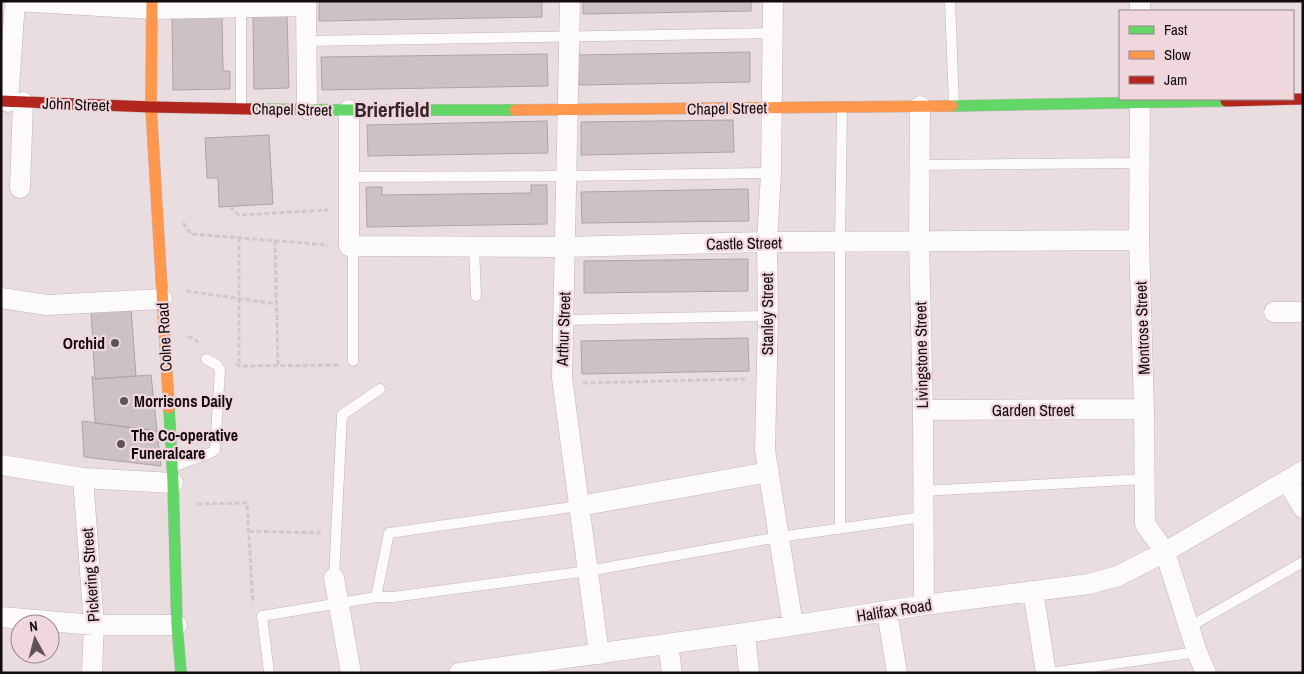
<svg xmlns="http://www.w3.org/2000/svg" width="1304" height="674" viewBox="0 0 1304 674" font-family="'Archivo Narrow',sans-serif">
  <rect width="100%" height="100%" fill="#eadde0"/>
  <path fill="#ccc2c4" stroke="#aea3a6" d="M 319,1 L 542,1 L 542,17 L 319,21 Z
    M 583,1 L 751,1 L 751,11 L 583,14 Z
    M 222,15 L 223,71 L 230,71 L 230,89 L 173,90 L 172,16 Z
    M 287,15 L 289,88 L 254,89 L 253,16 Z
    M 750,52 L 750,82 L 579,85 L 578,55 Z
    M 547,54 L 548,86 L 322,90 L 321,57 Z
    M 733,120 L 734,152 L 581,155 L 581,122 Z
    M 547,121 L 548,153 L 368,156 L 367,125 Z
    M 269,135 L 273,204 L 219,207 L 218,178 L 207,178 L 205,138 Z
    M 531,185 L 547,185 L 547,224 L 367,227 L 366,187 L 382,187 L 382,195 L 531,193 Z
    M 748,189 L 749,221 L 582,223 L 581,192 Z
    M 748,259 L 748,291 L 584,293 L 584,261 Z
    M 131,308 L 136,376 L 95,379 L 91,311 Z
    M 748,338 L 749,371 L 582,374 L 581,341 Z
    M 151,375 L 157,431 L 95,423 L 92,376 L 95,379 Z
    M 82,421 L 157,431 L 161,466 L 84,457 Z"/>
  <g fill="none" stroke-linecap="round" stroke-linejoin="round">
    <defs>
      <path id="lane" d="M 950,1 L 954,105
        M 241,7 L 241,107
        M 306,41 L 773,33
        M 919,165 L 1140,163
        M 349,177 L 567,176 L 771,173
        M 474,246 L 476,296
        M 564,320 L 768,316
        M 353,361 L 353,246
        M 173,467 L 210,453 L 215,450 L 220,370 L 217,365 L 206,359
        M 923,491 L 1145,479
        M 840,529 L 840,242 L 842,107
        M 334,578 L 342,415 L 380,389
        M 376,597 L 389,533 L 579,506
        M 1189,627 L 1303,562
        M 269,673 L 262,616 L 376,597 L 393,597 L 588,571 L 779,537 L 923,517
        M 1050,673 L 1197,652"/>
      <path id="street" d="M 16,1 L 151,9 L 306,6
        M 306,1 L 307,109
        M 570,1 L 562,378 L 599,654
        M 773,1 L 771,173 L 767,242 L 768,316 L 765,450 L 793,625
        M 1140,11 L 1140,1
        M 8,102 L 15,1
        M 1140,102 L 1139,240 L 1144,409 L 1145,524 L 1165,552 L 1197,652 L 1206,673
        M 920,106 L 919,241 L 923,410 L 924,605
        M 349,110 L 349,246 L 565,247 L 767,242 L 1139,240
        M 20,188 L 23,102
        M 1,298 L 47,305 L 162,299
        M 1274,312 L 1303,312
        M 923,410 L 1144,409
        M 1,465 L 83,478 L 173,483
        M 83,478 L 94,625 L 92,673
        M 1287,481 L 1303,508
        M 579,506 L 769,472
        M 334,578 L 351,673
        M 1033,591 L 1046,673
        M 887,611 L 897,673
        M 1,617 L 94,625 L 177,625
        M 745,633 L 749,673
        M 668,644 L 672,673
        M 459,673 L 745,633 L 924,605 L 1089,584 L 1118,576 L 1165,552 L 1303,471"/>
      <path id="fast" d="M 952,106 L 1226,101
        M 251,109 L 349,110 L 515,110
        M 169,408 L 173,483 L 177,625 L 181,673"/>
      <path id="slow" d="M 152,1 L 151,107 L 169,408
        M 515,110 L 952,106"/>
      <path id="jam" d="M 1,101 L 151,107 L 251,109
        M 1226,101 L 1303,99"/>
    </defs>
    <use href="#lane" stroke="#c0b5b8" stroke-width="11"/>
    <use href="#street" stroke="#c0b5b8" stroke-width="21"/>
    <use href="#fast" stroke="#c0b5b8" stroke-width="12"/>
    <use href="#slow" stroke="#c0b5b8" stroke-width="12"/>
    <use href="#jam" stroke="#c0b5b8" stroke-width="12"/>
    <path stroke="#cecacb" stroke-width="3" stroke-dasharray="5 2.5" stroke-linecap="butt" d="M 230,207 L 239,215 L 328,210
      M 183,223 L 191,234 L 328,245
      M 239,238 L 239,366
      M 275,240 L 278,366
      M 186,291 L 277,304
      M 188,336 L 202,344
      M 236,364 L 239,366 L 339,365
      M 583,383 L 747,379
      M 197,504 L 247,503 L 253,604
      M 249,531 L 321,533"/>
    <use href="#lane" stroke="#fcfafa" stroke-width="10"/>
    <use href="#street" stroke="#fcfafa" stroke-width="20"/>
    <use href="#fast" stroke="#63d668" stroke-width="11"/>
    <use href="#slow" stroke="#ff974d" stroke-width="11"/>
    <use href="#jam" stroke="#b3261e" stroke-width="11"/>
  </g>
  <g fill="#5e5457" stroke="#f0d7dd" stroke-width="2">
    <circle cx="115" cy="343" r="5"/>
    <circle cx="124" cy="401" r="5"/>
    <circle cx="121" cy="444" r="5"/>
  </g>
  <g text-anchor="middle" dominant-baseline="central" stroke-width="4.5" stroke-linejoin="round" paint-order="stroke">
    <g font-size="16" fill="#130b0d" stroke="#f0d7dd">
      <text transform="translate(76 104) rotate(2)">John Street</text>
      <text transform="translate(727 108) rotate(-1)">Chapel Street</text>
      <text transform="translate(292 109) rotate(1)">Chapel Street</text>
      <text transform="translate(744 243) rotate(-1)">Castle Street</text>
      <text transform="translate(767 314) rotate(-90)">Stanley Street</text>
      <text transform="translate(1142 328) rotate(-92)">Montrose Street</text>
      <text transform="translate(563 329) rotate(-88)">Arthur Street</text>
      <text transform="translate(164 337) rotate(-93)">Colne Road</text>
      <text transform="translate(921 355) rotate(-91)">Livingstone Street</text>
      <text x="1033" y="410">Garden Street</text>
      <text transform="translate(90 575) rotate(-94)">Pickering Street</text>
      <text transform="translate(894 610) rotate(-9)">Halifax Road</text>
    </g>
    <g font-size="16" font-weight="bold" fill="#130b0d" stroke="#f0d7dd" text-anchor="start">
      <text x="105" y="343" text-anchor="end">Orchid</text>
      <text x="134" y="401">Morrisons Daily</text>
      <text x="131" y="435">The Co-operative<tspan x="131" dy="18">Funeralcare</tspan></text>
    </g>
    <g font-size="21" font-weight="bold" fill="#38252b" stroke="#f0d7dd">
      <text x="392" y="109">Brierfield</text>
    </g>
  </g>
  <rect width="1304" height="674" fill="none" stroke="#130b0d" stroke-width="5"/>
  <rect x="1119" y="10" width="175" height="90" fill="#f0d7dd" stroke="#98858a"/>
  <rect x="1129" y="26" width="25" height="8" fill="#63d668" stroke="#98858a"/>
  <text x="1164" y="35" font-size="15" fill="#130b0d">Fast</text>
  <rect x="1129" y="51" width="25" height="8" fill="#ff974d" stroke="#98858a"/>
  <text x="1164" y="60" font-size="15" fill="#130b0d">Slow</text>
  <rect x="1129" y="76" width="25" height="8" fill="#b3261e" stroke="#98858a"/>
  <text x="1164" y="85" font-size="15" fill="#130b0d">Jam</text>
  <g transform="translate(35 639) rotate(353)"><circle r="24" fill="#f0d7dd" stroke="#98858a"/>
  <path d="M0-4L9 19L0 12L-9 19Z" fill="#5e5457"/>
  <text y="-8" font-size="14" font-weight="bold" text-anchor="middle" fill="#130b0d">N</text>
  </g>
</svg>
